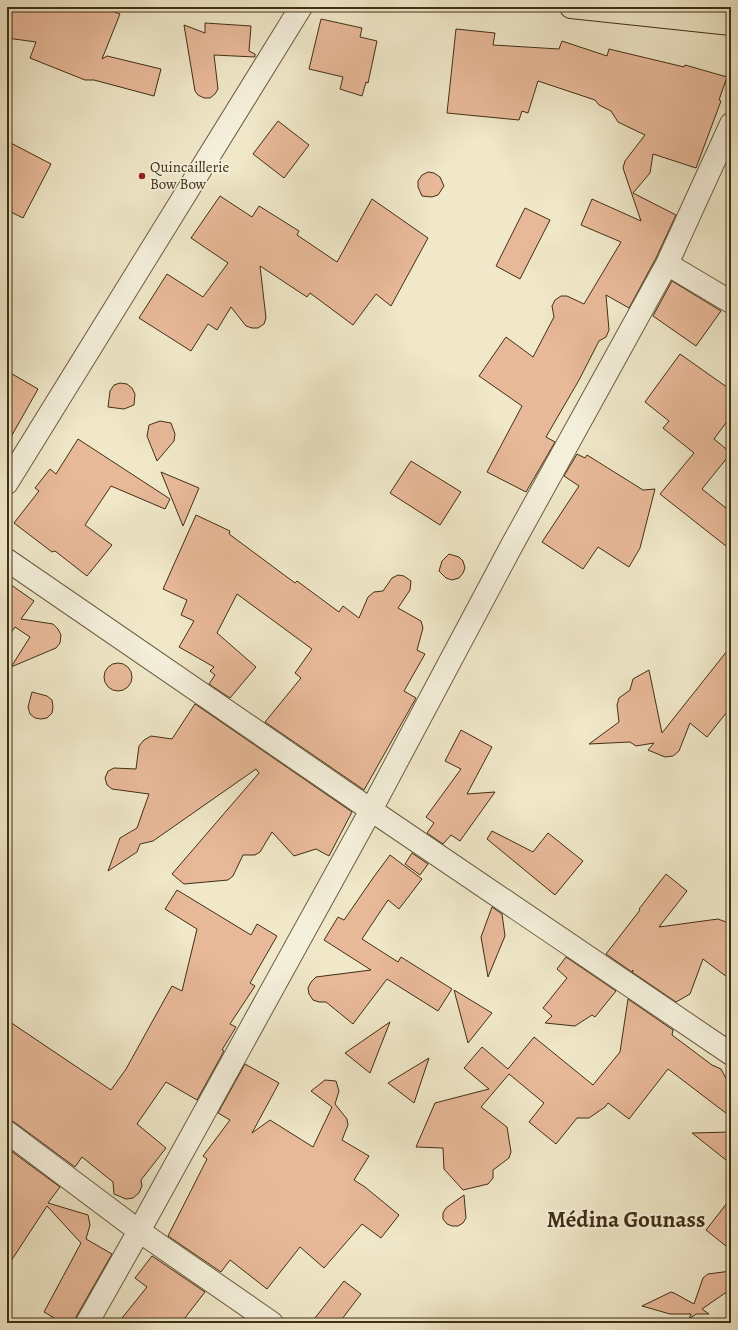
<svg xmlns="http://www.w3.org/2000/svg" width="738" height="1330" viewBox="0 0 738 1330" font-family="Alegreya,serif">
  <rect width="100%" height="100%" fill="#f0e8c9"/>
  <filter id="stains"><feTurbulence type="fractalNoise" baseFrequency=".005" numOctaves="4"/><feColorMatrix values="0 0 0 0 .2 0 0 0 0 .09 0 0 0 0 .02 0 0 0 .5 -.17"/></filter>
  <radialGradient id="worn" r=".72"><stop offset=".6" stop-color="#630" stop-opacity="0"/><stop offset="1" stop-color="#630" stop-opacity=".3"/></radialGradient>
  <path fill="#e8b999" stroke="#412f14" d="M 7,7 L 102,7 L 120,14 L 102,59 L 107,56 L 161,69 L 154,96 L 94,80 L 85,80 L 30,58 L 36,42 L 7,38 Z
    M 321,19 L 362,28 L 360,37 L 377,41 L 368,83 L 366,82 L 362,96 L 340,89 L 343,77 L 309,69 Z
    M 205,23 L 251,26 L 249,51 L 255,54 L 255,57 L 214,55 L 218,89 L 215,94 L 210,98 L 204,98 L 198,95 L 195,91 L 184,25 L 205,33 Z
    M 456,29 L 495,33 L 493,45 L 559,49 L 562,41 L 607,56 L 609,49 L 684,67 L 685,65 L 727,77 L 719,100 L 721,101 L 696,168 L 653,154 L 650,173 L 633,193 L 676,215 L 656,258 L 629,308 L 606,295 L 609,330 L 606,337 L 599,341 L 579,380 L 546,437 L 555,442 L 526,492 L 487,472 L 522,406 L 479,376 L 506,337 L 533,357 L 554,317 L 552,306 L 555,300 L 561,296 L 567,296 L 584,304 L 621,242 L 581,225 L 592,199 L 641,221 L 623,168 L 625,161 L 645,135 L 618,122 L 611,111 L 599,105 L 595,100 L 538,81 L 528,113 L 522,111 L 519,120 L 447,113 Z
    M 278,121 L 309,145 L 284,178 L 253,154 Z
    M 7,141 L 51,164 L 23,218 L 7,210 Z
    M 428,172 L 434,173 L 440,177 L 444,186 L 438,195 L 432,197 L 422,196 L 418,187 L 418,181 L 422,175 Z
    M 220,196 L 252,217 L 259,206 L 299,231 L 297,235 L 337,262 L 372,199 L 428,238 L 391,306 L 376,294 L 353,325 L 310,293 L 307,297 L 260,266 L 266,318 L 264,324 L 258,328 L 252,328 L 246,326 L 231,307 L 217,330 L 208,324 L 191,351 L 139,318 L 167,274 L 203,297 L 228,263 L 191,238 Z
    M 525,208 L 550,220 L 520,279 L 496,266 Z
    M 672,281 L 721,311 L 696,346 L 653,316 Z
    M 680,354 L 731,390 L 731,416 L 714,439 L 731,453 L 702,489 L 731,512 L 731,550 L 660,494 L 694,453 L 663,428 L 669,421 L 645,402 Z
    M 7,371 L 38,389 L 7,444 Z
    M 120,383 L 127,384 L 132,388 L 135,394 L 134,405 L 124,409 L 108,407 L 110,391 L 114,385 Z
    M 160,421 L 171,423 L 175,434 L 174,441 L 157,461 L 147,436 L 149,425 Z
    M 78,439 L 170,499 L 165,509 L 111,486 L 85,525 L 112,545 L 87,576 L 55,551 L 52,552 L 14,523 L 39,491 L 35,488 L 50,469 L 56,474 Z
    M 577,454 L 585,458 L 587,455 L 643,490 L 655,489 L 640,548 L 629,567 L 598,547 L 583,569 L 542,542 L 579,486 L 564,476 Z
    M 411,461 L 461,492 L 440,525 L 390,493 Z
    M 161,472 L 199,488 L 183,526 Z
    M 196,515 L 230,531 L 229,534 L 295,583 L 297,581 L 339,612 L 343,606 L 359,618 L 368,597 L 374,592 L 383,591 L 392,578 L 398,575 L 404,576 L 411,581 L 410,590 L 398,608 L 421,621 L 423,628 L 417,650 L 425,654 L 404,691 L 416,698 L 364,790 L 265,722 L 301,678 L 295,673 L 312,649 L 237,594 L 217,633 L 256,667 L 230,698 L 209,684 L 215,675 L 210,671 L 214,667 L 179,647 L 194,621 L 181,615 L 187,600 L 163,589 Z
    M 449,554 L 459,557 L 463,561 L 465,568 L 463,573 L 459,578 L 452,580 L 446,578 L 439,571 L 442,561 Z
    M 7,582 L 34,601 L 21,619 L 53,624 L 58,629 L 61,635 L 60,643 L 56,648 L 11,667 L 30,637 L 15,627 L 7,638 Z
    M 731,646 L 731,707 L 707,737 L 690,723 L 679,751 L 673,756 L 665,757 L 648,750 L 654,743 L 636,746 L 630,742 L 589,744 L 619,722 L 617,705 L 619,698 L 630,690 L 633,679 L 649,670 L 662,733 Z
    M104 677a14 14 0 1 1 28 0a14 14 0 1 1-28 0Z
    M 32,692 L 47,696 L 52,700 L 53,707 L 52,713 L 47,718 L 41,719 L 35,718 L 30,714 L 28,707 Z
    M 195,704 L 352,812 L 329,856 L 316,849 L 294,856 L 272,832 L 260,852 L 255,855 L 243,855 L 233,876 L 228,880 L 184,884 L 172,874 L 259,773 L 256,769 L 153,841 L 140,844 L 137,852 L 108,871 L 120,838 L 137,828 L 149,794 L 112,789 L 107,785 L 105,778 L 108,771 L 114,768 L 136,769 L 139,746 L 144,740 L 151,736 L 172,739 Z
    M 461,730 L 492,747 L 467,794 L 495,792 L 460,841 L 451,835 L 443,844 L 427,833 L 434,823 L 426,817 L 461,769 L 445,761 Z
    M 492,831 L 533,852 L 548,833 L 583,861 L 555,895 L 487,839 Z
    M 412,853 L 428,864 L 420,875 L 405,864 Z
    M 390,855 L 422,879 L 399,909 L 388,900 L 362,939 L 398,962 L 401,957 L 452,989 L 438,1011 L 387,979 L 353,1024 L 326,1002 L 319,1002 L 313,1000 L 309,994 L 308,988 L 311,982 L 316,977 L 371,970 L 324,940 L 338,917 L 344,920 L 373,878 Z
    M 666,874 L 687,891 L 659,927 L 718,919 L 726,922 L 731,929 L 731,980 L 703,959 L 690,994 L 676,1002 L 632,972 L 633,970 L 632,972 L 606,954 L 640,910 L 639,909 Z
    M 177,890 L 251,935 L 257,924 L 277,936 L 250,983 L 255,986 L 230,1024 L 236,1027 L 222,1050 L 224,1051 L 197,1100 L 166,1082 L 137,1124 L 166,1148 L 141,1180 L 142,1186 L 139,1193 L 133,1198 L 126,1199 L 114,1194 L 113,1182 L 82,1157 L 75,1167 L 14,1122 L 7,1120 L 7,1020 L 111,1090 L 126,1069 L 172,986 L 182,991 L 197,929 L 165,909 Z
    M 492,907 L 502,914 L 505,936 L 488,977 L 481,937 Z
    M 566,957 L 616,991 L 595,1017 L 592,1015 L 575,1026 L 545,1023 L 552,1016 L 543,1008 L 567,978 L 557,969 Z
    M 454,990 L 492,1013 L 468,1043 Z
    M 628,999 L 673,1030 L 672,1035 L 712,1065 L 721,1069 L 731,1088 L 731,1117 L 668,1069 L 629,1119 L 608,1103 L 605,1107 L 589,1118 L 577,1118 L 556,1144 L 529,1122 L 544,1103 L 509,1074 L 481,1107 L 507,1127 L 511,1152 L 509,1158 L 493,1170 L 493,1178 L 488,1184 L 463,1190 L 444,1169 L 443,1148 L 416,1147 L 435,1103 L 489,1089 L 464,1068 L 482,1047 L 508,1069 L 534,1037 L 593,1085 L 620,1052 Z
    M 390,1022 L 370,1073 L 345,1053 Z
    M 429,1058 L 414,1103 L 388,1083 Z
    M 245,1064 L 279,1083 L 252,1133 L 270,1120 L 313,1147 L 332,1107 L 311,1091 L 325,1080 L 336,1081 L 339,1091 L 335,1104 L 347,1119 L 348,1125 L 342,1140 L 369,1156 L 354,1180 L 365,1187 L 399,1215 L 381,1238 L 362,1224 L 324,1268 L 300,1247 L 267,1289 L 230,1260 L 221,1272 L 168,1236 L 207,1159 L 203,1156 L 230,1120 L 218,1113 Z
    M 731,1132 L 731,1164 L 692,1133 Z
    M 7,1148 L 60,1187 L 48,1203 L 88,1215 L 90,1225 L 86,1239 L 112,1254 L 76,1317 L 75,1323 L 63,1323 L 44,1312 L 81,1243 L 47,1206 L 7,1267 Z
    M 464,1195 L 466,1218 L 463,1223 L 458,1226 L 452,1226 L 447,1224 L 443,1219 L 443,1213 L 446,1208 Z
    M 731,1198 L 731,1250 L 706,1230 Z
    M 152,1256 L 205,1292 L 181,1323 L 118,1323 L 147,1287 L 135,1278 Z
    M 731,1271 L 731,1289 L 702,1309 L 709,1314 L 696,1314 L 689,1319 L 691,1314 L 670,1314 L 642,1306 L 671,1292 L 674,1293 L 694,1304 L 703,1278 L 708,1274 Z
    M 344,1281 L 361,1294 L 339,1323 L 311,1323 Z"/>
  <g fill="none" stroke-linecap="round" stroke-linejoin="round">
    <defs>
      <path id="minor" d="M 667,264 L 731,302
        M 7,483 L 301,7
        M 7,560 L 371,810 L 731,1054
        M 7,1132 L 139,1231 L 272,1323
        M 87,1323 L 139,1231 L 371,810 L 512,545 L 667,264 L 731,124"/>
      <path id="trunk" d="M 571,7 L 731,24"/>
    </defs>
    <use href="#minor" stroke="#6d5d41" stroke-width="24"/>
    <use href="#trunk" stroke="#412f14" stroke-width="24"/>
    <use href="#minor" stroke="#f5f0dc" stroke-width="22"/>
    <use href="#trunk" stroke="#f0e8c9" stroke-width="22"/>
  </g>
  <circle fill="#8f2418" stroke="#f5f0dc" stroke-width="1.5" cx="142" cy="176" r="4"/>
  <g text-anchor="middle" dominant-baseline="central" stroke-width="3.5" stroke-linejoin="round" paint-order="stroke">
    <g font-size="15" fill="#412f14" stroke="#f5f0dc" text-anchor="start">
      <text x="150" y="167">Quincaillerie<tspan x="150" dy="17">Bow Bow</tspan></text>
    </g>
    <g font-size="23" font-weight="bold" fill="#412f14" stroke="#f5f0dc">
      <text x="626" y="1219">Médina Gounass</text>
    </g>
  </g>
  <rect width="738" height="1330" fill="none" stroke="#f0e8c9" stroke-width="24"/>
  <rect x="8" y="8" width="722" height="1314" fill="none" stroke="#412f14" stroke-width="2"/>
  <rect x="12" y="12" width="714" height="1306" fill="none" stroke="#412f14"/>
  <rect width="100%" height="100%" filter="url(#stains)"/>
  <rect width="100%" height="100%" fill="url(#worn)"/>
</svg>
